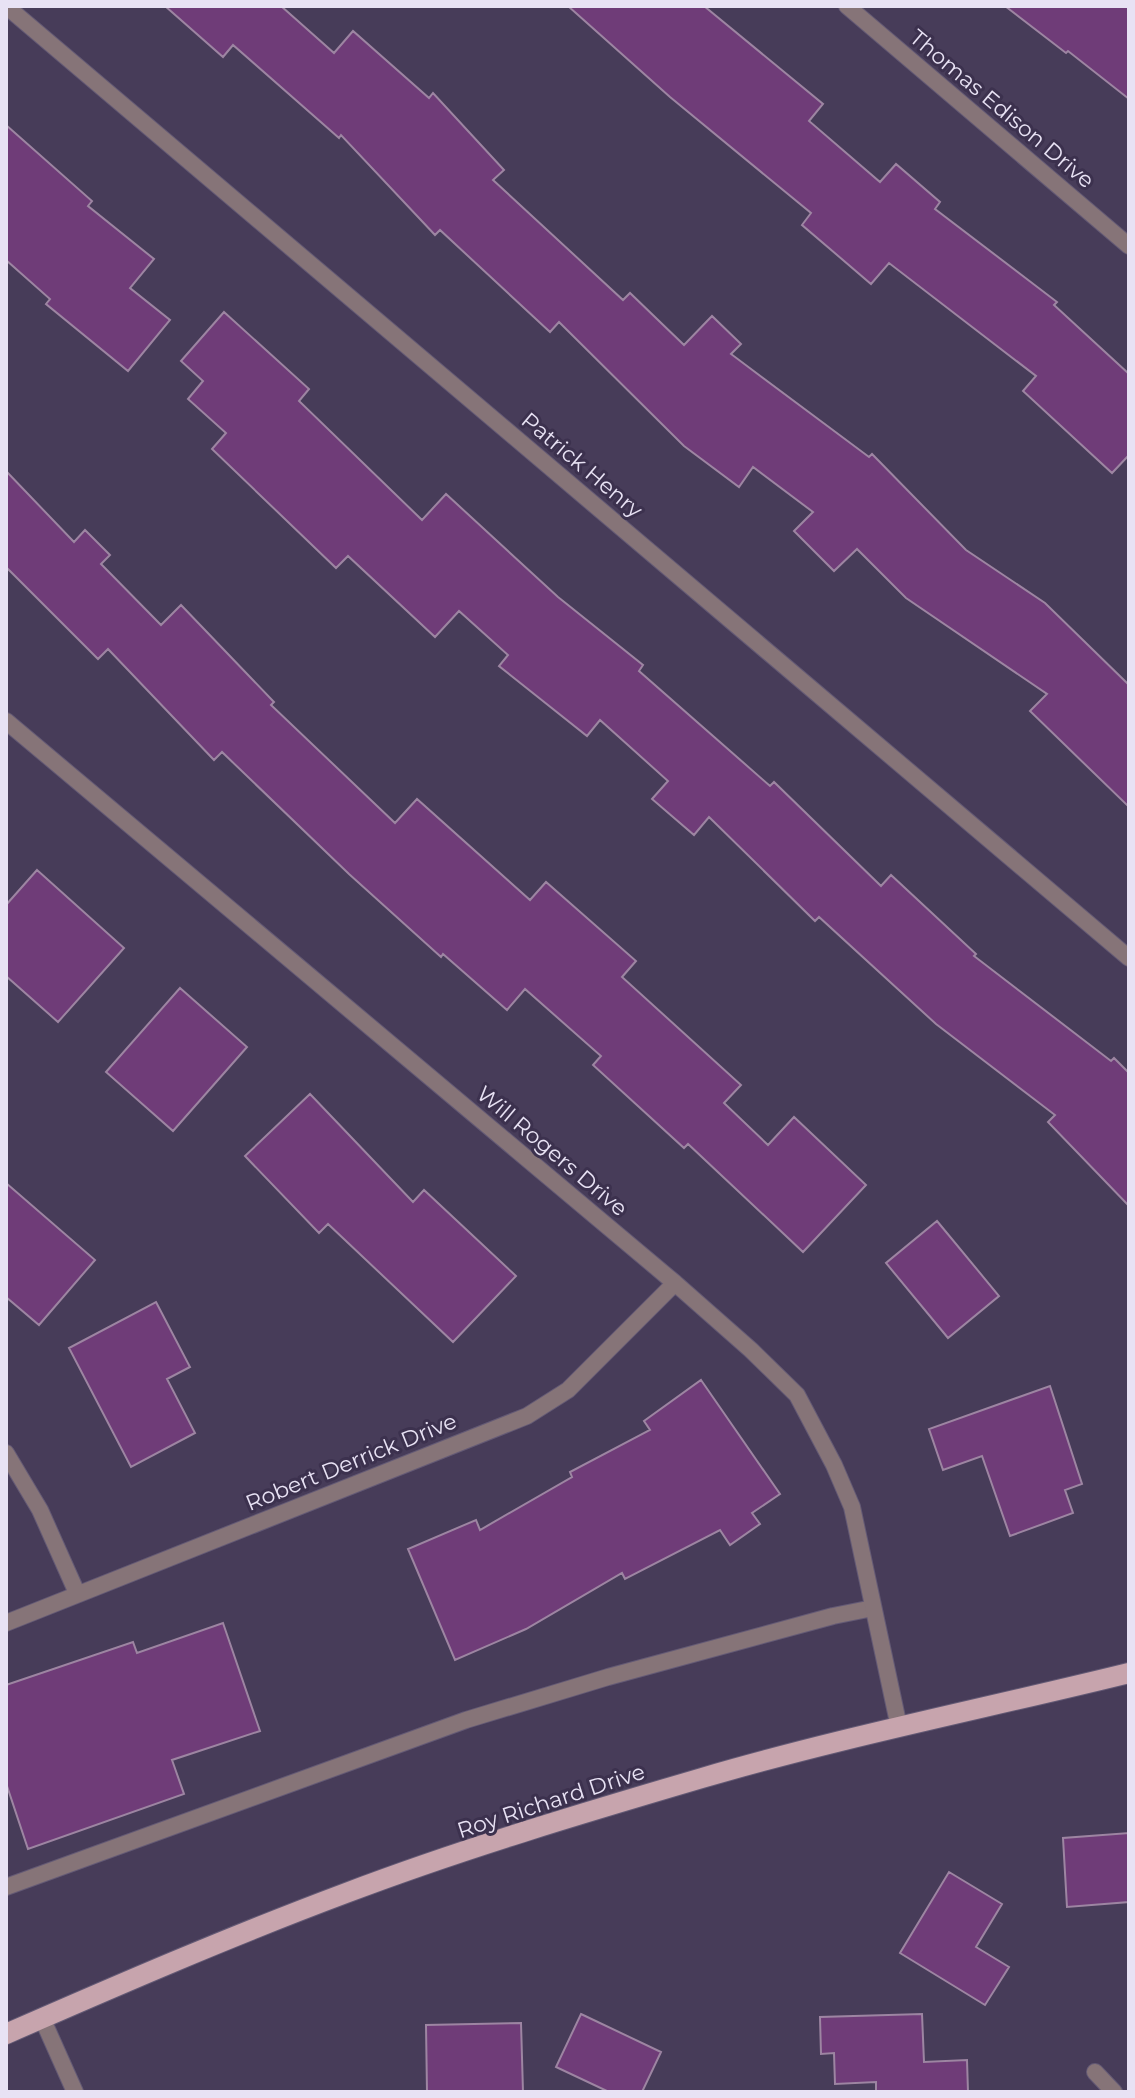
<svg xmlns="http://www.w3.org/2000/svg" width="1135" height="2098" viewBox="0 0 1135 2098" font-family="Montserrat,sans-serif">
  <rect width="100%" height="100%" fill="#473c59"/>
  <path fill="#6f3c78" stroke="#9d85a2" stroke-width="2" d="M 165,6 L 281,6 L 334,53 L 353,31 L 429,98 L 433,93 L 504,170 L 493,180 L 623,300 L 630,293 L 684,345 L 712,316 L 741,344 L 731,354 L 869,457 L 872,454 L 966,550 L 1045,603 L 1129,685 L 1129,807 L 1030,711 L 1047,694 L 906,598 L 857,549 L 834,571 L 794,531 L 813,512 L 753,467 L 739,487 L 684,446 L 559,322 L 550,332 L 440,230 L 435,235 L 341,135 L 339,138 L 233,45 L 223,57 Z
    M 568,6 L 704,6 L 823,104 L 809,121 L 880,182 L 896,164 L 940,202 L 935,209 L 1057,302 L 1054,305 L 1129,374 L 1129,455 L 1112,473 L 1023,391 L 1036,376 L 889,263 L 871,284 L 802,225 L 811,213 L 670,97 Z
    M 1005,6 L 1129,6 L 1129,99 L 1068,51 L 1066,53 Z
    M 6,125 L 92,201 L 88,206 L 154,259 L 130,288 L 170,320 L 128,371 L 46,304 L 50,299 L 6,260 Z
    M 224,312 L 309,389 L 299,401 L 422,520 L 446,494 L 558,597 L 643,665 L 639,671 L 770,786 L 774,782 L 881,886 L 891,875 L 976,954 L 974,956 L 1111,1061 L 1114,1058 L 1129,1073 L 1129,1206 L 1048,1122 L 1055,1115 L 936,1024 L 819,917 L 815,921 L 709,817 L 694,835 L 652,799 L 668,781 L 600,720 L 587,736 L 499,666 L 508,655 L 459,611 L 435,637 L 348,556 L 336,568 L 212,449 L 226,433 L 188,399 L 203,381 L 181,361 Z
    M 6,471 L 74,542 L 85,530 L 110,555 L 101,564 L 161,625 L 181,605 L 274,702 L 271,705 L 395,823 L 417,799 L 530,900 L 546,882 L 636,961 L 622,977 L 741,1085 L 724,1103 L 768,1145 L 794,1117 L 866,1185 L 803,1252 L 688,1144 L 684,1148 L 593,1065 L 601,1056 L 525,989 L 507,1010 L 443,954 L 441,957 L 349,874 L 222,752 L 214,760 L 108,649 L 98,659 L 6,567 Z
    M 37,870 L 124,948 L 58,1022 L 6,976 L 6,905 Z
    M 180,988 L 247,1047 L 173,1131 L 106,1072 Z
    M 310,1094 L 413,1202 L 424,1190 L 516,1276 L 453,1342 L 328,1224 L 319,1233 L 245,1156 Z
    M 6,1183 L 95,1260 L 39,1325 L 6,1297 Z
    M 937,1221 L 999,1296 L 948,1338 L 886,1263 Z
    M 156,1302 L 190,1367 L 167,1379 L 195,1433 L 131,1467 L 69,1348 Z
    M 701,1380 L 780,1494 L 752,1513 L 760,1524 L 730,1545 L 720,1530 L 625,1579 L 622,1573 L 526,1629 L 455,1660 L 408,1549 L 476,1520 L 480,1530 L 572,1477 L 570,1472 L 650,1430 L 644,1421 Z
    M 1050,1386 L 1082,1484 L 1065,1490 L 1073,1513 L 1010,1536 L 982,1456 L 943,1470 L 929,1429 Z
    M 223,1623 L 260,1731 L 172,1760 L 184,1794 L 28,1849 L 6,1783 L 6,1685 L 133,1642 L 137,1653 Z
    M 1129,1833 L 1129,1902 L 1067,1907 L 1063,1838 Z
    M 949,1872 L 1002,1904 L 976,1947 L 1009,1967 L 985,2005 L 900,1953 Z
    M 581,2014 L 661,2052 L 642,2092 L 609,2092 L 556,2067 Z
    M 922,2014 L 924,2062 L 967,2060 L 968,2092 L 876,2092 L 876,2082 L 835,2084 L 834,2053 L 821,2054 L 820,2017 Z
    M 521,2023 L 523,2092 L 427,2092 L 426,2025 Z"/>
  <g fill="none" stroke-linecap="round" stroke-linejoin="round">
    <defs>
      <path id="service" d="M 6,1887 L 466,1720 L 608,1677 L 833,1616 L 873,1608"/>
      <path id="minor" d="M 6,6 L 1129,958
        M 847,6 L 1129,246
        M 6,721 L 675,1283 L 751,1350 L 797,1395 L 834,1465 L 852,1507 L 899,1727
        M 6,1453 L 40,1510 L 77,1593
        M 6,1623 L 527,1416 L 568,1390 L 675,1283
        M 42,2018 L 75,2092
        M 1095,2072 L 1114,2092"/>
      <path id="primary" d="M 6,2034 C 118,1985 231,1936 346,1893 C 462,1849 583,1813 702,1778 C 842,1737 987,1708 1129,1673"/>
    </defs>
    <use href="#service" stroke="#645a75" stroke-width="18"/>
    <use href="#minor" stroke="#645a75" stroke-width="18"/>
    <use href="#primary" stroke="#645a75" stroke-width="22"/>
    <use href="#service" stroke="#867478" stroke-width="16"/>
    <use href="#minor" stroke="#867478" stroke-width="16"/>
    <use href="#primary" stroke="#c7a4ad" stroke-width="20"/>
  </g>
  <g text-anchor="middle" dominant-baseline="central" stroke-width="6" stroke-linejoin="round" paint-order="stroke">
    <g font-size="22" fill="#e8e2f4" stroke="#3c314e">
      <text transform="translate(1002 109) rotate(40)">Thomas Edison Drive</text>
      <text transform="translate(582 465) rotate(40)">Patrick Henry</text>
      <text transform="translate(552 1151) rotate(40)">Will Rogers Drive</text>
      <text transform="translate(351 1462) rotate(-22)">Robert Derrick Drive</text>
      <text transform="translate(551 1801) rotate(-18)">Roy Richard Drive</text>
    </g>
  </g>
  <rect width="1135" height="2098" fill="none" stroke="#e8e2f4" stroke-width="16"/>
</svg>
